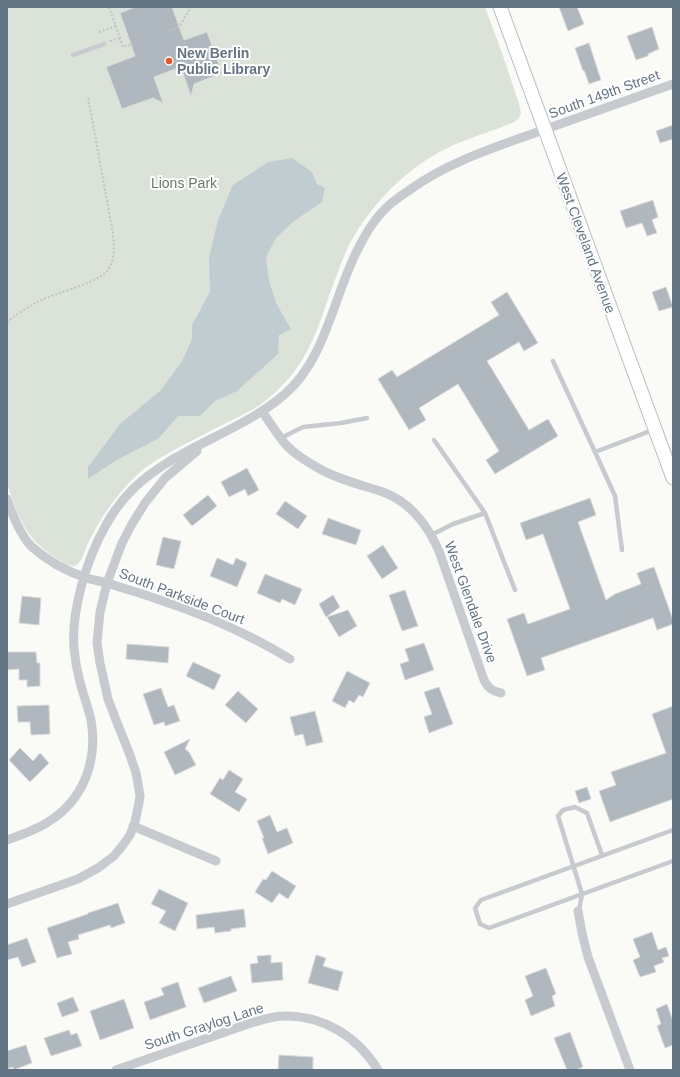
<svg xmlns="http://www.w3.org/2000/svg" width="680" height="1077" viewBox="0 0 680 1077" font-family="Arial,sans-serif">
  <rect width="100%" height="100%" fill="#fafaf7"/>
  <path fill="#dbe2d8" d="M 7,7 L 485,7 L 502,53 L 519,104 L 521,113 L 519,118 L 514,122 C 495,130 475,136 456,144 C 410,164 373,201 349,245 C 344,255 340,266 336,277 C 323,311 314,349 290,377 C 282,386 274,394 265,401 C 254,410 240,416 228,422 C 214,429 201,436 187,443 C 169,453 150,462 136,476 C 116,495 101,517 89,541 C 85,548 82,566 73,566 C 67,566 61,561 56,558 C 24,537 18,517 7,483 Z"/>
  <path fill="#c1ccd1" d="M 292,158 L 312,172 L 317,184 L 325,188 L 322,202 L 294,221 L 276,238 L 266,257 L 269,280 L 276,303 L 291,329 L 279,335 L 278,354 L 237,391 L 215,401 L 200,416 L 178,416 L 159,438 L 115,461 L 88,479 L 88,467 L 120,424 L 161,390 L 182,361 L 192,339 L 192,325 L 210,292 L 209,258 L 218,220 L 233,185 L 268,162 Z"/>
  <path fill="#afb8be" stroke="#dbdbd9" d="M 135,7 L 172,7 L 184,40 L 207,32 L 222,73 L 194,84 L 191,96 L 181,67 L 154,77 L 163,103 L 153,98 L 122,109 L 106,67 L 135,56 L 120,13 Z
    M 559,7 L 577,7 L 584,24 L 568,31 Z
    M 652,27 L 659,49 L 648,54 L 648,56 L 636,60 L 627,36 Z
    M 589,43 L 601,80 L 589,84 L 584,70 L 583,71 L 575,48 Z
    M 673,125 L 673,139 L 660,143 L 656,131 Z
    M 653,200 L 658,217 L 652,220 L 657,233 L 647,236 L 642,223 L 626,228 L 620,211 Z
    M 666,287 L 673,307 L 659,311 L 652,292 Z
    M 507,292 L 538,343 L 524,351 L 519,342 L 487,361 L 529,430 L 548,419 L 558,436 L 495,474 L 486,460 L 499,451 L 458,384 L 419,408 L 426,420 L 409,430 L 378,379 L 392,370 L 397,377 L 499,315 L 491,302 Z
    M 247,468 L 259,490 L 248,496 L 245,489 L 229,497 L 221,482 Z
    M 208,495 L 217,506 L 192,526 L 183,515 Z
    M 590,498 L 596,515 L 578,522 L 606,600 L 615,594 L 641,584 L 637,573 L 654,567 L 673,620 L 673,624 L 657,630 L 653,618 L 541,658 L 545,670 L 527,676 L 507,619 L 524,613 L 528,624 L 570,609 L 543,534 L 526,540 L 520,523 Z
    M 285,501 L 307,516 L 298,529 L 276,514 Z
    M 328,518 L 361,530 L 356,545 L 322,534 Z
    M 163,537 L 181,541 L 174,569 L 156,565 Z
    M 383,545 L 398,568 L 382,579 L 367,556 Z
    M 217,558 L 233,565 L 236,558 L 247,563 L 237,587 L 210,576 Z
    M 265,574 L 302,589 L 295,605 L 282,599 L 280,603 L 257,593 Z
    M 405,590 L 418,626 L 402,631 L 389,595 Z
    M 333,595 L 340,607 L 326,617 L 319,604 Z
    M 22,596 L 41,598 L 39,625 L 19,623 Z
    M 348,610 L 357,626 L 339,637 L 327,617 Z
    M 424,643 L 434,670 L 405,680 L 400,664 L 409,661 L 405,649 Z
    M 127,644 L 169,647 L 168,663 L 126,659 Z
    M 7,652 L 36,652 L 37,663 L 40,663 L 40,686 L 27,687 L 27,680 L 19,680 L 19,669 L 7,670 Z
    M 193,662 L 221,675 L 214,690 L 186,676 Z
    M 347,671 L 370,683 L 363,697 L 359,695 L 354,703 L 349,700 L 345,708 L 332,701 Z
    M 439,687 L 453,724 L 429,733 L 424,717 L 432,714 L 424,692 Z
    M 161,688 L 168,707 L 174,705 L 180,721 L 165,726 L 164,722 L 154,725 L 143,694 Z
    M 238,691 L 258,709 L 246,723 L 225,705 Z
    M 49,705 L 50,734 L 31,735 L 30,722 L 18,722 L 17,706 Z
    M 673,706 L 673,799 L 610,822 L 599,791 L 616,785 L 611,772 L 666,753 L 652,714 Z
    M 315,711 L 323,742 L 306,746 L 303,734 L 295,736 L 290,717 Z
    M 190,739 L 185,749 L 189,752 L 196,765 L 175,775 L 164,752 Z
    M 20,748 L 33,761 L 40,753 L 49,763 L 30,782 L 9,760 Z
    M 229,770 L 243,779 L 235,792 L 247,799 L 239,812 L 210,794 L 220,778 L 223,780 Z
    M 587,787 L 591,799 L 579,803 L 575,791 Z
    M 270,815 L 277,832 L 287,828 L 293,843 L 268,854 L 262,838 L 264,838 L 257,821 Z
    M 272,871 L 296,886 L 288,899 L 279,893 L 272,903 L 255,892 L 263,879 L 266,880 Z
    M 159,889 L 188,903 L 175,931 L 159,923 L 166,911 L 151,904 Z
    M 118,903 L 125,923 L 111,928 L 110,925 L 78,935 L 79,939 L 68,942 L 72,954 L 57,958 L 47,928 L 88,914 L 88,913 Z
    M 244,909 L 246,927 L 231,929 L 231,931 L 215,933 L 214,927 L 197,929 L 196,915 Z
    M 652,932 L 658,950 L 666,947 L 669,956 L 662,958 L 664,962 L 654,966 L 656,972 L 640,977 L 633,960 L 640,957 L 633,939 Z
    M 27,938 L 36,962 L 22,967 L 18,957 L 7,960 L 7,945 Z
    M 271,955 L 271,963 L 282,962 L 283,980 L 252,983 L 250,964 L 258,963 L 257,956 Z
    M 316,955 L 326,958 L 323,966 L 343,972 L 338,991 L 308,983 Z
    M 546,968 L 556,994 L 552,996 L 555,1006 L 531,1016 L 525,1000 L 533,996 L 525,976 Z
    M 231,976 L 237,991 L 204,1003 L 198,988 Z
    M 178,982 L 186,1007 L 150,1020 L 144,1002 L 164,995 L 161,988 Z
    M 73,997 L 79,1011 L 62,1017 L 57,1003 Z
    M 124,999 L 134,1028 L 100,1040 L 90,1011 Z
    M 667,1004 L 673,1021 L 673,1045 L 665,1048 L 657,1026 L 661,1024 L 656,1009 Z
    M 69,1030 L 71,1035 L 77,1033 L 82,1046 L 51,1056 L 44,1038 Z
    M 570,1032 L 583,1067 L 575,1070 L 567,1070 L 554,1038 Z
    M 26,1045 L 32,1063 L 13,1070 L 13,1067 L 7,1069 L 7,1051 Z
    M 279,1055 L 313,1057 L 313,1070 L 278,1070 Z"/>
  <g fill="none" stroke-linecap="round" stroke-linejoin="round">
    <defs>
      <path id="secondary" d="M 500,7 L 673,478"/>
    </defs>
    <use href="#secondary" stroke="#b9bfc3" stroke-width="15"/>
    <path stroke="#c0c3c5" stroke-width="2" stroke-dasharray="2 2" stroke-linecap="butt" d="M 109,7 L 123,47 L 133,44
      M 170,31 L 179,27 L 191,7
      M 99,32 L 116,26
      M 110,41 L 120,38
      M 7,322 C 17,314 29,306 41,300 C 56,293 98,283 108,270 C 116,258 114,242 112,228 L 88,97"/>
    <path stroke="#c7cbcf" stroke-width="4.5" d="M 73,55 L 104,44
      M 553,361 L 595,452
      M 281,438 L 303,427 L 341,423 L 367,418
      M 485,513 L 515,590
      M 431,535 L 453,524 L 485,513 L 434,440
      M 622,550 L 615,496 L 595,452 L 653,430
      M 673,830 L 481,900 L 475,908 L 480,924 L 489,928 L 673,861
      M 579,911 L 582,894 L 558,816 L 563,810 L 575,807 L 587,813 L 602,855"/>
    <path stroke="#c7cbcf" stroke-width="9" d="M 262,411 C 270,423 278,436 287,446 C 296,455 309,463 320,469 C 339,480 362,485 383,492 C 410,502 428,526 439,551 L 484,680 C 488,688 492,691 501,693
      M 7,499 C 12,514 20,535 32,547 C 47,560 66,571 84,577 C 92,580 100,581 108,583 C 124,589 141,593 157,599 C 203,614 249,634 290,659
      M 133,826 L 216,861
      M 7,840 C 21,835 36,830 48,822 C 84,800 98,760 91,720 C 88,707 83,694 80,682 C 77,671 75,660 74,648 C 71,610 87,558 106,525 C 113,512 123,499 133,489 C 176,447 240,433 285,394 C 327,358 334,292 360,245 C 366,233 373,222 382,212 C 389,204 399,197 408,191 C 449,161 499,146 546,129 C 588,114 631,99 673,84
      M 7,904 L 78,879 L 98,868 L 114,856 L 123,845 L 130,835 L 135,822 L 139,803 L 140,795 L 136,773 L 130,755 L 116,720 L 108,699 L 100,663 L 97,643 L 100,612 L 107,583 L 122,543 L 132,524 L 145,503 L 165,478 L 197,451
      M 578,911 L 582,933 L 588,957 L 630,1070
      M 116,1070 L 251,1023 C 262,1020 273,1016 284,1016 C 323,1015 358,1037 378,1070"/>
    <use href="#secondary" stroke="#fff" stroke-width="13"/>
  </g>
  <circle fill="#f15420" stroke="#fff" stroke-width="1.5" cx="169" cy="61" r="4"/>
  <g text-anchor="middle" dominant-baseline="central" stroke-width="4" stroke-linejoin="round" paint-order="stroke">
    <g font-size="14" font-weight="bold" fill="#627584" stroke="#fff" text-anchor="start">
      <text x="177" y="53">New Berlin<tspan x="177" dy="16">Public Library</tspan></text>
    </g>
    <g font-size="14" fill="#627584" stroke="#fff">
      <text transform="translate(604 94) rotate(-20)">South 149th Street</text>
      <text transform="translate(586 243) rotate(70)">West Cleveland Avenue</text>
      <text transform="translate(182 596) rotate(21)">South Parkside Court</text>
      <text transform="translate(471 602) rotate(70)">West Glendale Drive</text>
      <text transform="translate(204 1026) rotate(-18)">South Graylog Lane</text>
    </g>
    <g font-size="14" fill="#667b62" stroke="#fff">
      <text x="184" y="183">Lions Park</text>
    </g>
  </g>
  <rect width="680" height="1077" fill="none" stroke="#627584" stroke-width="16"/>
</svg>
